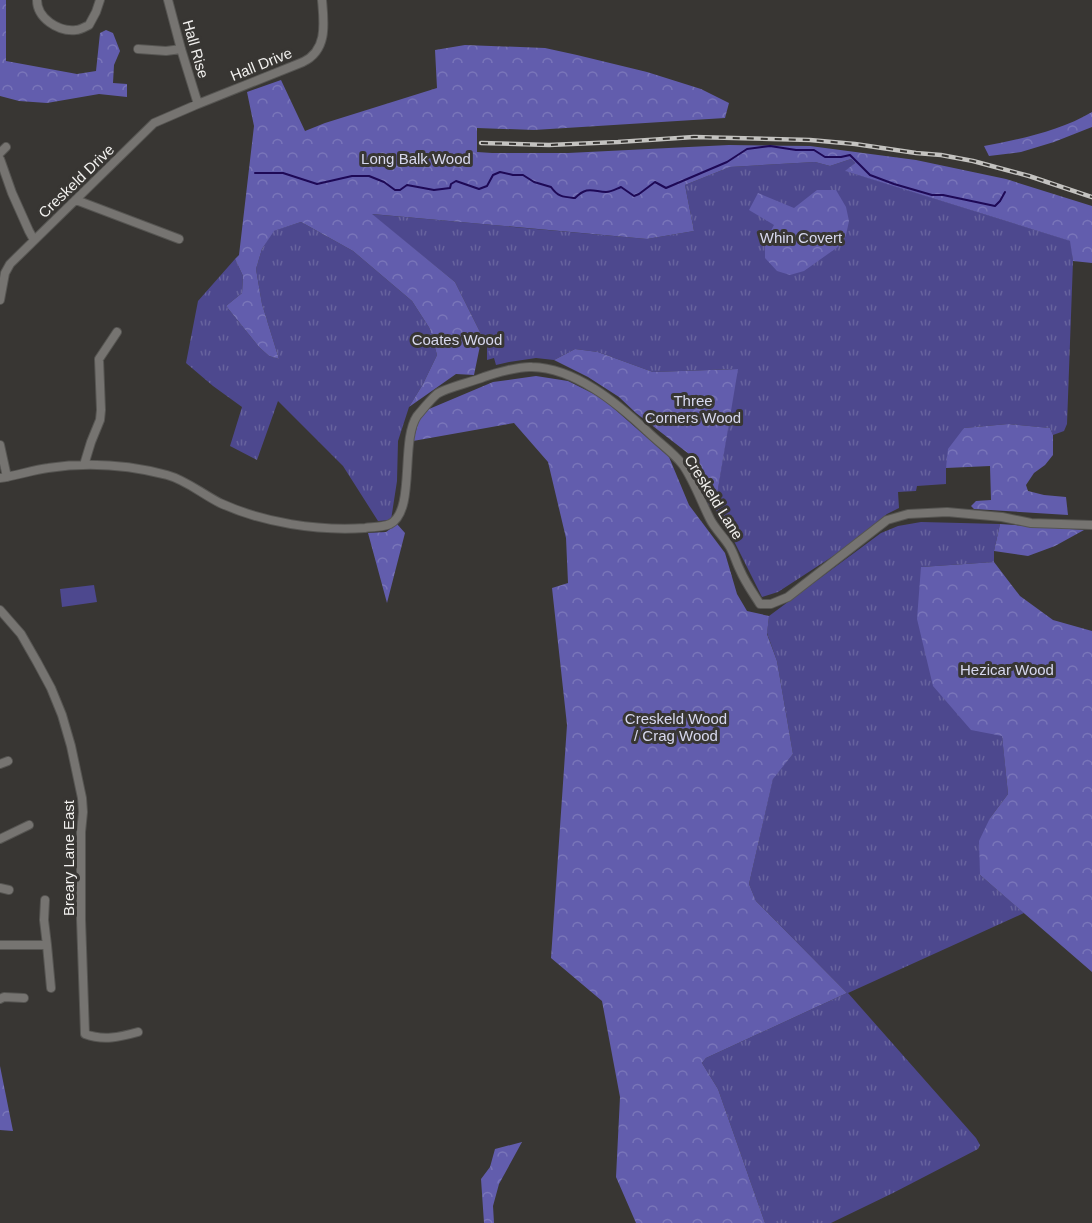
<svg xmlns="http://www.w3.org/2000/svg" width="1092" height="1223" viewBox="0 0 1092 1223" font-family="Helvetica,sans-serif">
  <defs>
    <pattern id="grass-tufts" width="24" height="20" patternUnits="userSpaceOnUse" patternTransform="scale(1.5)"><rect width="24" height="20" fill="#4d488e"/><path d="M3 7l-1-3M5 7V3M7 7l1-3M15 17l-1-3M17 17v-4M19 17l1-3" fill="none" stroke="#67639e"/></pattern>
    <pattern id="forest-crowns" width="20" height="18" patternUnits="userSpaceOnUse" patternTransform="scale(1.5)"><rect width="20" height="18" fill="#625dad"/><path d="M2 6a3 3 0 1 1 6 0M12 15a3 3 0 1 1 6 0" fill="none" stroke="#7975b9"/></pattern>
  </defs>
  <rect width="100%" height="100%" fill="#383633"/>
  <path fill="url(#grass-tufts)" d="M 851,159 L 855,163 L 846,171 L 1071,241 L 1073,261 L 1067,424 L 1064,431 L 1053,435 L 1050,428 L 1008,424 L 964,428 L 946,468 L 946,484 L 917,486 L 916,491 L 898,492 L 899,508 L 887,514 L 844,549 L 778,592 L 762,597 L 722,517 L 716,501 L 737,369 L 653,372 L 598,352 L 575,349 L 554,360 L 536,358 L 509,362 L 496,365 L 494,358 L 487,360 L 487,346 L 455,282 L 371,214 L 647,239 L 694,231 L 685,185 L 730,167 L 815,162 L 830,166 Z
    M 301,222 L 353,251 L 412,301 L 430,329 L 437,355 L 423,384 L 409,407 L 398,441 L 397,481 L 391,520 L 378,521 L 343,466 L 278,401 L 257,460 L 230,446 L 242,407 L 213,386 L 186,363 L 198,301 L 235,259 L 243,276 L 242,293 L 226,306 L 259,347 L 269,356 L 279,359 L 262,304 L 256,269 L 262,249 L 273,231 Z
    M 921,522 L 1000,524 L 994,551 L 994,562 L 921,567 L 1002,735 L 1008,794 L 990,818 L 980,875 L 1024,913 L 848,993 L 976,1138 L 980,1145 L 978,1149 L 893,1193 L 831,1223 L 765,1223 L 718,1089 L 702,1063 L 706,1058 L 847,993 L 756,901 L 749,884 L 773,778 L 793,754 L 777,661 L 767,633 L 769,616 L 881,533 L 898,526 Z"/>
  <path fill="url(#forest-crowns)" d="M 0,0 L 6,0 L 6,61 L 77,74 L 96,71 L 100,33 L 106,30 L 113,33 L 120,51 L 114,65 L 113,83 L 127,84 L 127,97 L 99,94 L 47,103 L 19,101 L 0,96 Z
    M 465,45 L 545,48 L 577,55 L 647,72 L 701,89 L 729,103 L 725,118 L 534,130 L 477,128 L 477,152 L 492,153 L 568,153 L 729,145 L 810,146 L 916,160 L 1006,179 L 1092,206 L 1092,263 L 1073,261 L 1070,241 L 845,171 L 855,163 L 851,159 L 830,166 L 815,162 L 730,167 L 685,185 L 694,231 L 647,239 L 372,214 L 455,282 L 482,336 L 474,375 L 456,374 L 409,407 L 423,384 L 437,355 L 430,329 L 412,301 L 353,251 L 301,222 L 274,231 L 262,249 L 256,269 L 262,304 L 279,359 L 269,356 L 259,347 L 226,306 L 242,293 L 243,276 L 235,259 L 239,255 L 254,126 L 247,92 L 281,80 L 305,131 L 325,123 L 437,88 L 435,50 Z
    M 1092,112 L 1092,127 L 1054,142 L 1021,152 L 989,156 L 984,146 C 1021,139 1060,131 1092,112 Z
    M 817,190 L 836,190 L 846,207 L 849,221 L 846,235 L 842,244 L 804,271 L 790,275 L 777,271 L 765,258 L 765,242 L 774,225 L 749,210 L 758,193 L 794,208 Z
    M 575,349 L 598,352 L 653,372 L 738,369 L 716,501 L 722,517 L 707,503 L 697,465 L 689,454 L 636,413 L 619,397 L 588,377 L 554,360 Z
    M 536,376 L 568,381 L 602,398 L 669,457 L 689,505 L 725,553 L 737,594 L 747,611 L 769,616 L 767,634 L 777,661 L 793,754 L 773,779 L 749,884 L 756,901 L 847,993 L 706,1058 L 702,1063 L 718,1089 L 765,1223 L 636,1223 L 616,1177 L 620,1097 L 602,1001 L 551,958 L 567,725 L 552,588 L 568,583 L 566,538 L 548,462 L 514,423 L 413,441 L 419,420 L 429,409 L 493,382 Z
    M 1008,424 L 1050,428 L 1053,435 L 1053,455 L 1045,465 L 1034,473 L 1026,485 L 1028,491 L 1044,495 L 1066,497 L 1068,515 L 974,509 L 971,506 L 976,501 L 991,500 L 990,466 L 946,468 L 948,449 L 964,428 Z
    M 397,524 L 405,533 L 387,603 L 368,533 L 386,532 Z
    M 1000,524 L 1084,530 L 1055,546 L 1028,556 L 994,551 Z
    M 994,562 L 1020,596 L 1053,620 L 1092,631 L 1092,972 L 980,875 L 979,841 L 990,818 L 1008,794 L 1002,736 L 971,730 L 933,686 L 917,619 L 921,567 Z
    M 0,1066 L 13,1131 L 0,1130 Z
    M 522,1142 L 499,1184 L 493,1206 L 494,1223 L 484,1223 L 481,1179 L 490,1167 L 495,1149 Z"/>
  <path fill="#4d488e" d="M 94,585 L 97,602 L 62,607 L 60,589 Z"/>
  <g fill="none" stroke-linecap="round" stroke-linejoin="round">
    <path stroke="#1e0956" stroke-width="2" d="M 255,173 L 283,173 L 317,184 L 352,176 L 369,176 L 384,182 L 395,190 L 400,190 L 407,185 L 434,190 L 450,188 L 451,184 L 456,181 L 479,189 L 487,186 L 493,175 L 500,172 L 513,175 L 523,175 L 534,182 L 551,187 C 558,197 563,197 575,198 C 587,186 592,191 606,192 C 611,192 616,189 621,187 L 634,196 L 639,194 L 655,182 L 666,188 L 727,162 L 747,149 L 770,146 L 796,150 L 814,150 L 825,157 L 841,157 L 850,155 L 870,175 L 894,184 L 932,195 L 943,195 L 995,206 L 1000,201 L 1005,192"/>
    <defs>
      <path id="street" d="M 37,0 C 37,18 58,32 76,30 C 80,30 85,27 89,25 L 96,12 L 100,0
        M 168,0 L 181,49 L 198,104
        M 138,49 L 166,51 L 181,49
        M 0,153 L 6,147
        M 0,159 L 12,193 L 29,231 L 34,240
        M 76,200 L 179,239
        M 0,300 L 5,273 L 10,264 L 154,123 L 198,104 L 303,62 C 328,50 324,23 322,0
        M 0,445 L 7,477
        M 84,465 L 91,442 L 100,420 L 101,410 L 99,359 L 117,332
        M 0,478 C 16,476 32,470 48,468 C 87,462 129,465 167,475 C 186,480 202,494 220,503 C 264,523 317,531 365,528 C 373,527 383,527 390,524 C 416,511 400,441 417,416 C 423,409 430,400 437,394 C 445,388 472,382 484,377 C 495,373 521,366 532,367 C 575,368 617,403 647,431 C 658,442 674,453 683,465 C 694,481 701,501 710,519 C 715,529 724,537 730,547 C 734,554 736,562 740,570 C 745,582 753,593 760,604 L 771,604 L 788,597 L 887,520 L 908,514 L 947,512 L 1002,517 L 1031,523 L 1092,525
        M 0,610 L 21,634 L 37,662 L 51,688 L 62,715 L 71,746 L 82,798 L 83,812 L 81,832 L 81,919 L 85,1034 C 103,1041 120,1037 138,1032
        M 0,764 L 8,761
        M 0,839 L 29,825
        M 0,888 L 9,890
        M 0,945 L 47,945 L 44,920 L 45,900
        M 47,945 L 51,988
        M 0,999 L 4,997 L 24,998"/>
    </defs>
    <use href="#street" stroke="#565552" stroke-width="10"/>
    <use href="#street" stroke="#767471" stroke-width="8"/>
    <defs>
      <path id="rail" d="M 481,143 L 549,145 L 618,142 L 694,137 L 810,140 L 855,144 L 916,153 L 941,155 L 973,161 L 1029,176 L 1092,197"/>
    </defs>
    <use href="#rail" stroke="#c4c3c0" stroke-width="4.5"/>
    <use href="#rail" stroke="#383633" stroke-width="2" stroke-dasharray="7" stroke-linecap="butt"/>
  </g>
  <g text-anchor="middle" dominant-baseline="central" stroke-width="6" stroke-linejoin="round" paint-order="stroke">
    <g font-size="15" fill="#f1f0ee" stroke="#383633">
      <text transform="translate(196 49) rotate(74)">Hall Rise</text>
      <text transform="translate(261 64) rotate(-22)">Hall Drive</text>
      <text transform="translate(76 181) rotate(-44)">Creskeld Drive</text>
      <text transform="translate(714 497) rotate(58)">Creskeld Lane</text>
      <text transform="translate(68 858) rotate(-90)">Breary Lane East</text>
    </g>
    <g font-size="15" fill="#d7d8ee" stroke="#383633">
      <text x="416" y="158">Long Balk Wood</text>
      <text x="801" y="237">Whin Covert</text>
      <text x="457" y="339">Coates Wood</text>
      <text x="693" y="400">Three<tspan x="693" dy="17">Corners Wood</tspan></text>
      <text x="1007" y="669">Hezicar Wood</text>
      <text x="676" y="718">Creskeld Wood<tspan x="676" dy="17">/ Crag Wood</tspan></text>
    </g>
  </g>
</svg>
